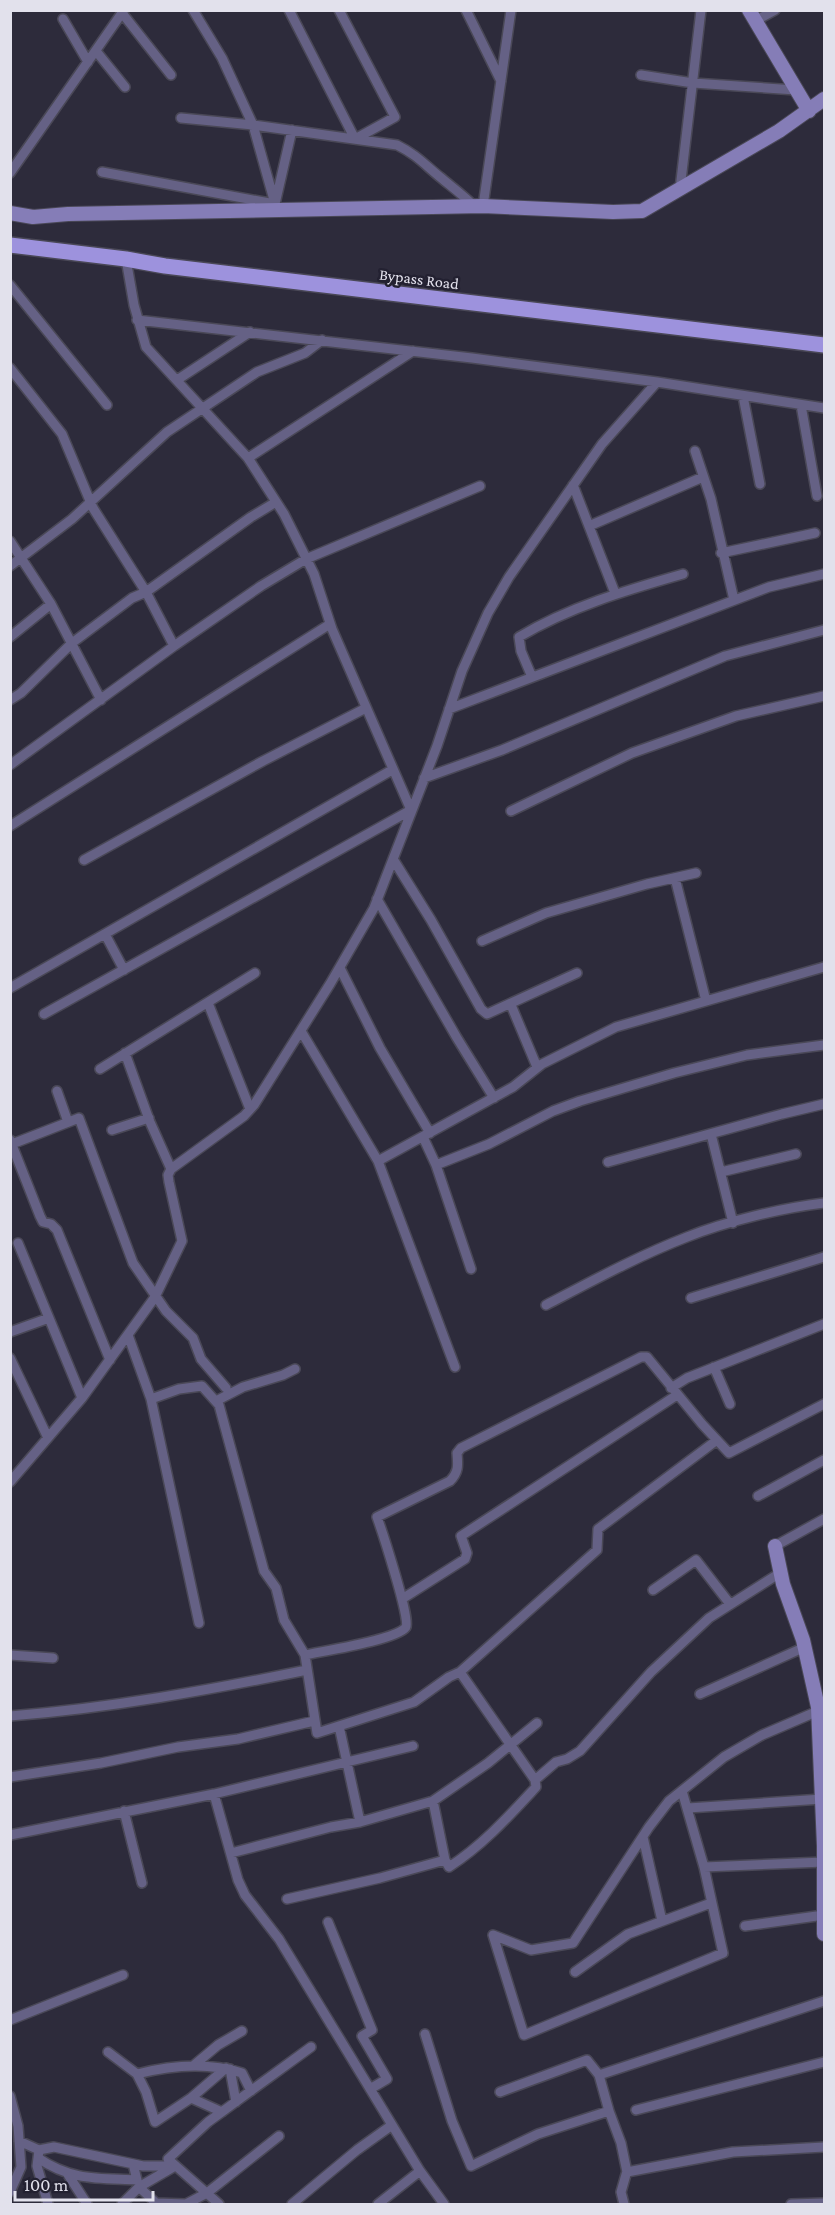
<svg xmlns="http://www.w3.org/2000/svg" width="835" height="2215" viewBox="0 0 835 2215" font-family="'Crimson Pro',serif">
  <rect width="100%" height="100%" fill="#2d2b3b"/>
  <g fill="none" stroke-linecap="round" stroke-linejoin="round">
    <defs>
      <path id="street" d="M 193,10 L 222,58 L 253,125 L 274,200
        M 289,10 L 355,139 L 395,117 L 339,10
        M 466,10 L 501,81
        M 122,13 L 171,75
        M 63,19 L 88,62
        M 755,21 L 775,10
        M 96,51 L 125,87
        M 641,75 L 693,83 L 796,90
        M 181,118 L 253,125 L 397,145 C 417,155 424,164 440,177 C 452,187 463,195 474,206
        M 102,172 L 275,204 L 292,130
        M 10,173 L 124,10
        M 680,189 L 701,10
        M 483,206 L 511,10
        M 10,285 L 107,405
        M 137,320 L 472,358 L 657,382 L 824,408
        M 10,368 L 62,434 L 93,508 L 146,592 L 174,646
        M 177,380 L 250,332
        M 743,396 L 760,484
        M 801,405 L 817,496
        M 695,451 L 711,499 L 734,600
        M 248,458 L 413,351
        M 573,485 L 615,593
        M 589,526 L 703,477
        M 10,541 L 51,604 L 101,700
        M 721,553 L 815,533
        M 10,566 L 72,519 L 167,432 L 257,372 L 305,353 L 322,340
        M 10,637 L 51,604
        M 532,677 L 521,651 L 519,637 C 569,607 627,590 683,574
        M 10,700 L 21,693 L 72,643 L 132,598 L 146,592 L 251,517 L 276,502
        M 449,709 L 769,587 L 824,574
        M 10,765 L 174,646 L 261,586 L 306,559 L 480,486
        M 424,778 L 502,750 L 725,656 L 824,630
        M 511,811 L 632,753 L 736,716 L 824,696
        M 10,826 L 330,624
        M 393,859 L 431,920 L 481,1009 L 487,1014 L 577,973
        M 84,860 L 263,761 L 366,708
        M 675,878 L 706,1001
        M 377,899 L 457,1038 L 494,1098
        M 105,934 L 124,970
        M 482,941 L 546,913 L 647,884 L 696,873
        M 340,968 L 380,1048 L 430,1133
        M 10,988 L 392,770
        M 208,1003 L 250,1109
        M 511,1005 L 537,1067
        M 44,1014 L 411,810 L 332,629 L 314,574 L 284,514 L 248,458 L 146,347 L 134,305 L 126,259
        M 301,1031 L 378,1161 L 455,1367
        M 125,1053 L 150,1122 L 171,1169
        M 100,1069 L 255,973
        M 57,1091 L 68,1122
        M 112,1130 L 149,1118
        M 711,1134 L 733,1223
        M 423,1137 L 436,1165 L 471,1269
        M 10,1140 L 40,1216 L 43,1222 L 51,1224 L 57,1230 L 110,1360
        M 12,1144 L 79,1118 L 133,1263 L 166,1311 L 193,1338 L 201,1359 L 226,1388
        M 378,1161 L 513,1087 L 542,1064 L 616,1027 L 824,967
        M 608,1162 L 782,1114 L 824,1104
        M 436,1165 L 489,1144 L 553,1111 L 580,1101 L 674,1073 L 747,1055 L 824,1045
        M 721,1172 L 796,1154
        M 18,1243 L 82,1398
        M 691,1298 L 824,1257
        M 546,1305 C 592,1281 638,1256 687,1237 C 727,1221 782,1208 824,1203
        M 10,1332 L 49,1318
        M 128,1335 L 151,1399 L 199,1623
        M 10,1358 L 48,1438
        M 714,1367 L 730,1404
        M 671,1388 L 687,1378 L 824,1324
        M 151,1399 L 179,1389 L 202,1386 L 219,1405 L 264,1571 L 276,1588 L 284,1620 L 305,1655 L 317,1733 L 414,1702 L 449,1677 L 460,1672 L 535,1780
        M 216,1401 L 243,1387 L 283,1375 L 295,1369
        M 10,1482 L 82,1398 L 155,1297 L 182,1241 L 169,1182 L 168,1175 L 171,1169 L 244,1116 L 254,1105 L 330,984 L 374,908 L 437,746 L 462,671 L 488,613 L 509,577 L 602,444 L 657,382
        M 758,1496 L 824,1460
        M 775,1546 L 824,1519
        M 653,1590 L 696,1560 L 730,1604
        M 402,1599 L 465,1559 L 467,1553 L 461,1536 L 677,1395
        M 10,1655 L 53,1658
        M 305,1655 C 323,1651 397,1640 406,1627 C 411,1620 382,1531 377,1517 L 450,1481 C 459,1472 458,1465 457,1453 L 461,1448 L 641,1357 L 647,1357 L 702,1424 L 729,1453 L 824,1404
        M 460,1672 L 597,1550 L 598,1529 L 717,1440
        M 700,1694 L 805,1647
        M 10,1716 C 111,1708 209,1690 307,1670
        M 339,1726 L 360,1822
        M 10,1777 L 101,1763 L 178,1747 L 238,1739 L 314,1721
        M 682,1791 L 704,1867 L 723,1953 L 524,2035 L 493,1935 L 531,1950 L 573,1943 L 649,1827 L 669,1801 L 724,1757 L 762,1735 L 818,1711
        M 214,1794 L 238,1880 L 245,1895 L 279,1939 L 420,2171 L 444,2204
        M 433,1801 L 445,1860 L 449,1867 C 483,1845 509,1816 536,1787 L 535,1780 L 556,1762 L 567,1759 L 580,1751 L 651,1672 L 709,1618 L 780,1573
        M 688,1808 L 822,1799
        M 124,1811 L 142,1883
        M 10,1835 L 214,1794 L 413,1746
        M 643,1837 L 662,1921
        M 231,1853 L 331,1827 L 360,1822 L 433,1801 L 488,1763 L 537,1723
        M 704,1867 L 824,1862
        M 287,1899 L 380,1878 L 445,1860
        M 328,1922 L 372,2030 L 362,2036 L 387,2079 L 370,2089
        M 745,1926 L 824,1915
        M 575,1972 L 628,1934 L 711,1903
        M 10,2020 L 123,1975
        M 425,2034 L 452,2121 L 471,2166 L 538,2134 L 609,2111 L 621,2143 L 627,2172 L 733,2152 L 824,2147
        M 108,2052 L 137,2074 C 172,2065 208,2062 242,2073 L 251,2091
        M 193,2066 L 218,2045 L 242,2031
        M 230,2069 L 236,2102
        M 137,2074 L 146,2092 L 155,2122 L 191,2098 L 226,2068
        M 599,2075 L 824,2001
        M 500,2092 L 587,2060 L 599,2075 L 609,2111
        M 10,2096 L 18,2126 L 21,2167 L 10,2192
        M 191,2098 L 222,2112
        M 636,2110 L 824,2062
        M 19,2141 L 39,2150 L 37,2166 L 48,2204
        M 39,2150 L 54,2147 L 143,2166 L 176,2166
        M 38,2158 C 72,2181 98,2178 137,2180 L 133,2164
        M 67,2173 L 87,2204
        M 139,2187 L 156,2203 L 186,2204
        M 122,2204 L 139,2187 L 175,2166
        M 186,2204 L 207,2193 L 279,2136
        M 219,2204 L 168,2159 L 208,2122 L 311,2047
        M 292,2204 L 357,2150 L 392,2125
        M 378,2204 L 420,2171
        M 624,2204 L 621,2192 L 627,2171
        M 791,2204 L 824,2203"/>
      <path id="secondary" d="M 749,10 L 809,111
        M 10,213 L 33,217 L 68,214 L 483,206 L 613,212 L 642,211 L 779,131 L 824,99
        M 775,1546 L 783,1584 L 803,1640 L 818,1707 L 824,1846 L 824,1934"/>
      <path id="primary" d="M 10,245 L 126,259 L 165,266 L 824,345"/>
    </defs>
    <use href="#street" stroke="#4a4857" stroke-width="12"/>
    <use href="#secondary" stroke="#4a4857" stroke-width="16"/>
    <use href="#primary" stroke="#4a4857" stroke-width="18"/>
    <use href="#street" stroke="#656185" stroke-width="9"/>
    <use href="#secondary" stroke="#857db7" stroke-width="14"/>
    <use href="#primary" stroke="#9d92dd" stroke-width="15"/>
  </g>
  <g text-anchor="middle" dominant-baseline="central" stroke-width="5" stroke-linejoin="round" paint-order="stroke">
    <g font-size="16" fill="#e2e1ec" stroke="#232131">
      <text transform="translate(419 279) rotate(7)">Bypass Road</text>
    </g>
  </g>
  <rect width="835" height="2215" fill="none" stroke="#e2e1ec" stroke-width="24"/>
  <path d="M15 2191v9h138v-9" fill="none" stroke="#e2e1ec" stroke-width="3"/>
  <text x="24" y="2191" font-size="18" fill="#e2e1ec" stroke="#232131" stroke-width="4.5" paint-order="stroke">100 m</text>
</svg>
